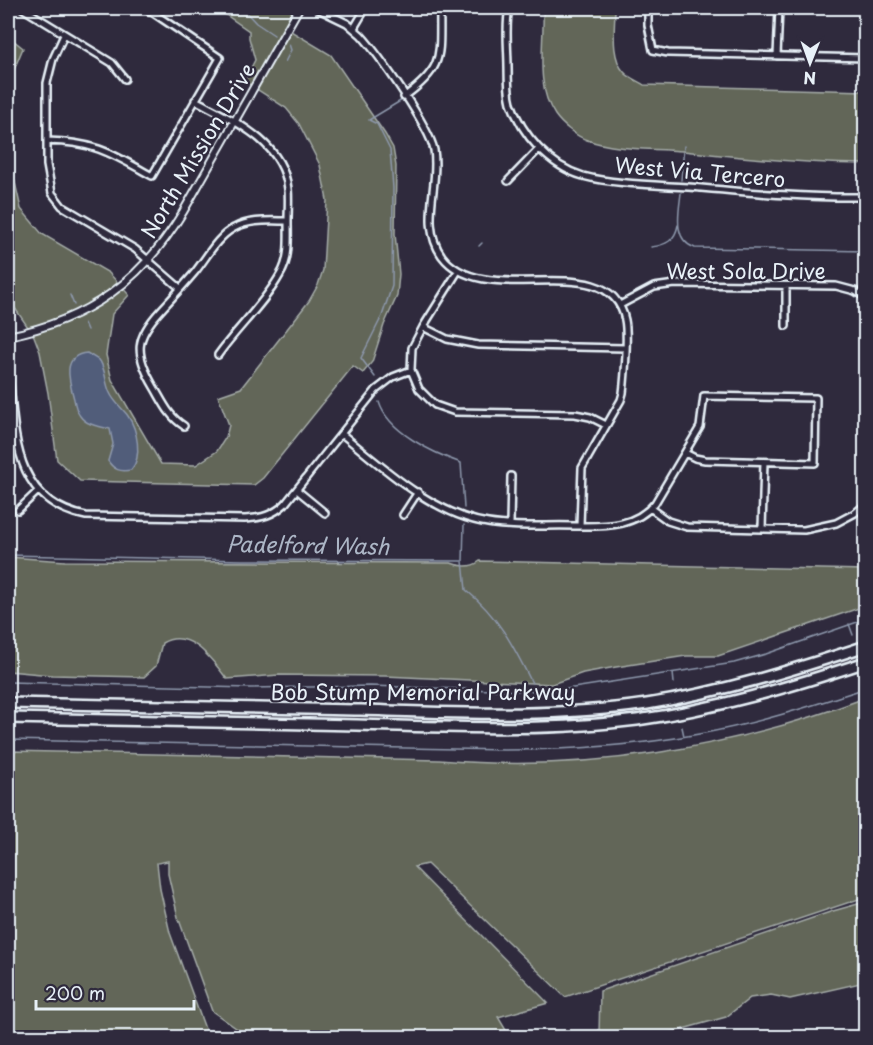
<svg xmlns="http://www.w3.org/2000/svg" width="873" height="1045" viewBox="0 0 873 1045" font-family="'Playpen Sans',sans-serif">
  <rect width="100%" height="100%" fill="#2f2a3d"/>
  <filter id="ink" filterUnits="userSpaceOnUse"><feTurbulence type="fractalNoise" baseFrequency=".0167" numOctaves="2"/><feDisplacementMap in="SourceGraphic" scale="12" xChannelSelector="R" yChannelSelector="G"/><feConvolveMatrix kernelMatrix="1 2 1 2 8 2 1 2 1" color-interpolation-filters="sRGB"/></filter>
  <g filter="url(#ink)">
    <path fill="#626659" stroke="#a5aca8" stroke-width="1.5" d="M 216,8 L 294,8 L 284,27 L 331,55 L 385,134 L 393,148 L 396,166 L 395,234 L 399,274 L 397,296 L 384,325 L 372,362 L 363,373 L 353,366 L 263,478 L 254,485 L 80,481 L 57,460 L 48,393 L 40,352 L 34,336 L 8,298 L 8,36 L 23,48 L 13,72 L 14,178 L 21,209 L 42,234 L 109,273 L 129,295 L 112,314 L 106,355 L 112,380 L 161,464 L 196,465 L 217,451 L 226,437 L 229,425 L 218,396 L 241,388 L 309,301 L 318,285 L 323,270 L 327,200 L 320,165 L 299,124 L 286,108 L 244,81 L 255,60 L 249,38 L 249,31 Z
      M 543,8 L 615,8 C 615,27 610,57 624,72 C 629,78 638,81 644,85 L 865,91 L 865,164 C 804,163 744,158 683,151 C 651,148 618,151 587,140 C 576,136 562,125 555,115 C 534,84 545,43 543,8 Z
      M 8,557 L 65,561 L 451,563 C 461,567 471,568 480,561 L 865,570 L 865,606 L 718,656 L 686,656 L 616,667 L 583,673 L 552,684 L 385,676 L 279,675 L 227,679 C 212,660 190,627 162,643 L 156,666 L 144,677 L 52,675 L 8,671 Z
      M 865,698 L 865,897 L 565,997 L 427,864 L 414,867 L 548,1003 L 498,1017 L 510,1037 L 433,1037 L 433,1035 L 425,1038 L 246,1037 L 243,1033 L 212,1011 L 178,917 L 168,874 L 168,861 L 157,863 L 160,889 L 170,933 L 208,1037 L 8,1037 L 8,751 L 439,760 C 583,773 730,749 865,698 Z
      M 865,902 L 865,982 L 790,999 L 771,995 L 750,998 L 726,1017 L 654,1037 L 595,1037 L 599,1035 L 600,991 L 833,911 Z"/>
    <path fill="#515d7a" stroke="#8d98ac" stroke-width="1.5" d="M 87,353 L 100,361 C 106,371 105,383 110,393 C 114,402 122,408 128,416 C 137,429 143,457 131,470 C 120,472 114,470 108,461 L 113,444 L 110,429 C 100,426 87,426 80,416 C 76,411 75,405 74,399 C 69,381 61,355 87,353 Z"/>
    <g fill="none" stroke-linecap="round" stroke-linejoin="round">
      <path stroke="#8d98ac" stroke-width="1.5" d="M 242,8 L 256,23 L 274,35
        M 285,62 L 291,50 L 289,44
        M 369,120 L 377,124 L 390,150 L 393,188 L 392,286 L 382,316 L 361,358 L 375,377
        M 369,120 L 402,100
        M 681,180 L 684,146
        M 681,193 C 679,212 672,240 695,248 L 866,251
        M 479,246 L 482,243
        M 651,247 C 666,245 675,241 678,225
        M 70,295 L 74,305
        M 84,323 L 87,330
        M 379,402 C 388,432 433,453 461,463 L 464,508
        M 464,525 L 463,561 L 466,590 C 499,617 513,645 532,683
        M 8,555 L 242,560 L 463,561
        M 849,624 L 853,635
        M 673,673 L 674,683
        M 8,682 L 250,688 L 370,686 L 527,691 L 560,690 L 734,663 L 766,654 L 866,619
        M 682,727 L 684,736
        M 8,740 L 504,750 C 569,750 634,746 699,734 C 756,724 811,706 866,688"/>
      <defs>
        <path id="minor" d="M 22,8 L 112,63 L 125,79
          M 316,8 L 347,23 L 361,35 C 379,55 429,126 434,150 C 440,185 419,224 442,256 C 485,313 609,244 625,320 C 628,334 625,377 623,393 L 621,400 L 582,468 L 580,526
          M 509,8 C 505,26 508,48 508,67 C 508,79 508,92 511,103 C 522,135 549,166 583,176 C 616,185 665,185 701,188 C 756,193 811,198 866,197
          M 648,8 L 648,25 L 653,50 L 668,53 L 866,58
          M 354,28 L 366,8
          M 64,35 L 53,59 L 47,83 L 47,165 L 52,193 L 62,206 L 135,249 L 180,288
          M 777,56 L 779,8
          M 404,97 C 446,66 439,56 440,8
          M 195,100 C 232,120 283,141 288,189 C 289,199 288,211 288,221 C 288,240 290,259 280,275 C 264,304 237,328 218,355
          M 47,141 C 95,142 111,153 152,176 L 220,58 L 146,8
          M 508,181 L 539,149
          M 458,271 L 423,327 L 412,348 L 411,370 L 419,389 L 435,405 L 455,412 L 575,414 L 590,417 L 606,425
          M 620,305 L 654,287 L 675,284 L 836,286 L 855,291 L 866,298
          M 786,326 L 786,286
          M 423,327 L 447,339 L 478,345 L 625,348
          M 8,366 C 16,427 9,501 86,516 L 245,519 C 262,518 273,515 285,504 L 376,390 L 393,377 L 411,370
          M 184,426 C 169,417 163,402 154,387 C 134,353 135,338 161,310 C 173,297 184,285 195,272 C 207,257 217,237 234,228 C 250,219 270,221 288,221
          M 342,434 C 383,468 434,515 488,523 C 516,528 547,525 575,526 C 605,526 634,528 655,503 L 700,427 L 704,396 L 816,398 L 815,463 L 705,460 L 695,458 L 685,453
          M 297,490 L 325,513
          M 650,508 L 668,521 L 687,527 L 804,530 L 836,523 L 855,513 L 866,504
          M 18,510 L 38,491
          M 403,515 L 418,492
          M 510,524 L 511,476
          M 762,529 L 764,462"/>
        <path id="tertiary" d="M 8,336 C 88,320 141,282 183,212 L 299,8"/>
        <path id="motorway" d="M 8,703 C 125,705 243,708 361,710 C 457,713 552,718 647,704 C 722,692 793,670 866,646
          M 8,718 C 124,720 240,723 357,725 C 450,727 544,732 637,720 C 716,709 790,687 866,662"/>
      </defs>
      <use href="#minor" stroke="#e8f1f8" stroke-width="10"/>
      <use href="#tertiary" stroke="#e8f1f8" stroke-width="10"/>
      <use href="#motorway" stroke="#e8f1f8" stroke-width="14"/>
      <use href="#minor" stroke="#2f2a3d" stroke-width="5"/>
      <use href="#tertiary" stroke="#2f2a3d" stroke-width="6"/>
      <use href="#motorway" stroke="#2f2a3d" stroke-width="9"/>
    </g>
  </g>
  <g text-anchor="middle" dominant-baseline="central" stroke-width="4.5" stroke-linejoin="round" paint-order="stroke">
    <g font-size="21" fill="#e8f1f8" stroke="#2f2a3d">
      <text transform="translate(197 150) rotate(-59)">North Mission Drive</text>
      <text transform="translate(700 171) rotate(5)">West Via Tercero</text>
      <text x="746" y="270">West Sola Drive</text>
      <text x="423" y="691">Bob Stump Memorial Parkway</text>
    </g>
    <g font-size="22" font-style="italic" fill="#acb6c6" stroke="#2f2a3d">
      <text transform="translate(308 544) rotate(1)">Padelford Wash</text>
    </g>
  </g>
  <rect width="873" height="1045" fill="none" stroke="#2f2a3d" stroke-width="30"/>
  <rect x="15" y="15" width="843" height="1015" fill="none" stroke="#e8f1f8" stroke-width="2" filter="url(#ink)"/>
  <g transform="translate(810 63) rotate(181)" stroke="#2f2a3d" stroke-width="4.5" paint-order="stroke">
  <path d="M0-4.5L10 22L0 15L-10 22Z" fill="#e8f1f8"/>
  <text y="-9" font-size="16" font-weight="bold" text-anchor="middle" fill="#e8f1f8">N</text>
  </g>
  <path d="M36 1000v9h158v-9" fill="none" stroke="#e8f1f8" stroke-width="3"/>
  <text x="45" y="1000" font-size="18" fill="#e8f1f8" stroke="#2f2a3d" stroke-width="4.5" paint-order="stroke">200 m</text>
</svg>
